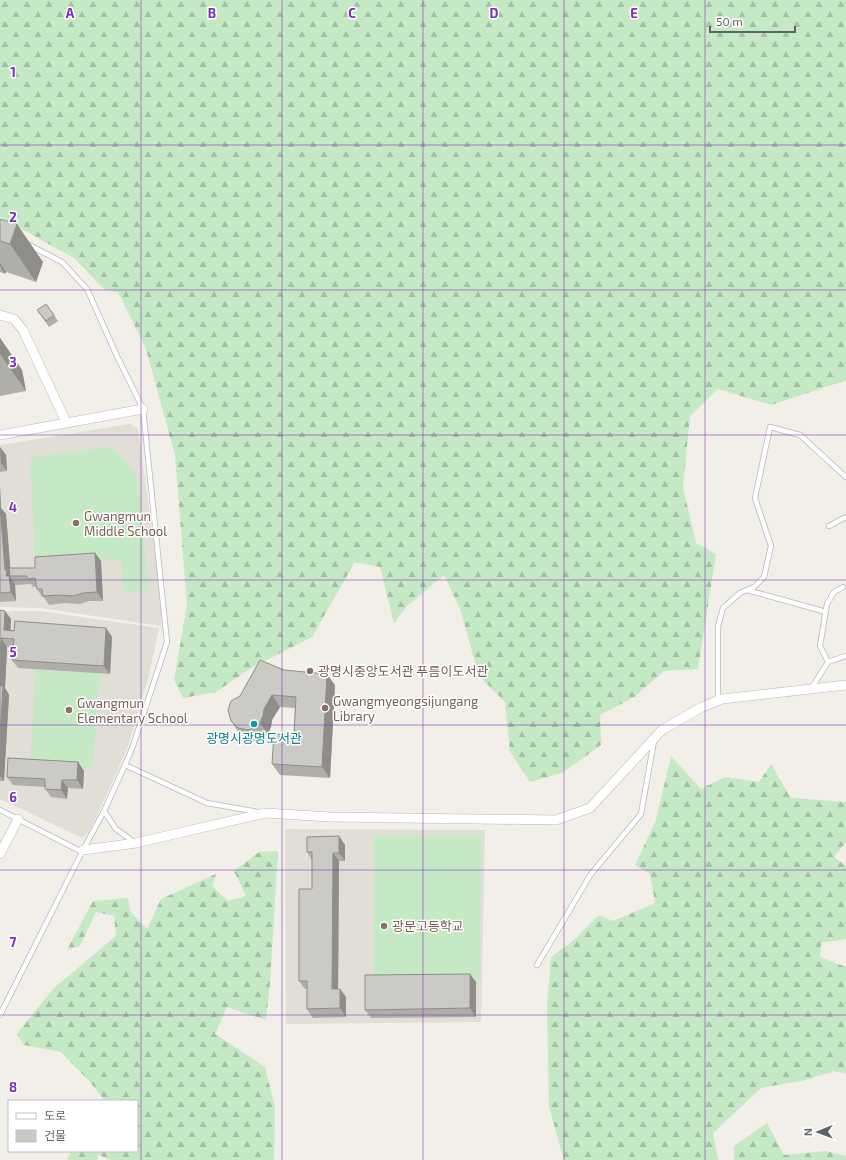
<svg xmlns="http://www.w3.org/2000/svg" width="846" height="1160" viewBox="0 0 846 1160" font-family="'Exo 2','Noto Sans KR',sans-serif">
  <defs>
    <pattern id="forest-firs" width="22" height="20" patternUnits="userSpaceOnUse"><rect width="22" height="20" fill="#c5e8c5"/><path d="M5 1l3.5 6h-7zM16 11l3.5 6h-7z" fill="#a3c0a4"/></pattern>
  </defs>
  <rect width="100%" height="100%" fill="#f1efe8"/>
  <path fill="#e1ded6" d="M 130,424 L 138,429 L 162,601 L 161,626 L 40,608 L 0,607 L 0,445 Z
    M 0,611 L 39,611 L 159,628 L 149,675 L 128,746 L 116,774 L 89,832 L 82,838 L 0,799 Z
    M 285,829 L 485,830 L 481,1022 L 286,1024 Z"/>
  <path fill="url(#forest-firs)" d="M 0,0 L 846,0 L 846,382 L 844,381 L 771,405 L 718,389 L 690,416 L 683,487 L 696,543 L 716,554 L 698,669 L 664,671 L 634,697 L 600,715 L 601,745 L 562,773 L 530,782 L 510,752 L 505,702 L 479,676 L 460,609 L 444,575 L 407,606 L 394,623 L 380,567 L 355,562 L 312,637 L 251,668 L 216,692 L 183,698 L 174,680 L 187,605 L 175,455 L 146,349 L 118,292 L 105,290 L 74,258 L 0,217 Z
    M 671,756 L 701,789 L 725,777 L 759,782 L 771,764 L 791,798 L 846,802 L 846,842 L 834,857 L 846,866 L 846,939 L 821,943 L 820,957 L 846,967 L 846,1074 L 834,1071 L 806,1080 L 761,1088 L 713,1133 L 718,1160 L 564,1160 L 549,1107 L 547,1006 L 551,957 L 574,940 L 599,915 L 613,921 L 655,903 L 650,874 L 635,865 L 656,820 Z
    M 278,851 L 270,983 L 266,1020 L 227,1007 L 215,1034 L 265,1067 L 275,1108 L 274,1160 L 110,1160 L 99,1155 L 97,1160 L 67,1160 L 71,1151 L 137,1151 L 137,1101 L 105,1101 L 90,1082 L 61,1052 L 24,1045 L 17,1034 L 53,989 L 116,936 L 114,916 L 96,912 L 80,946 L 67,950 L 93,901 L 128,898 L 130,911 L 147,929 L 161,899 L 216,874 L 212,886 L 228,901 L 246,896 L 234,871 L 259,852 Z
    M 767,1123 L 784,1155 L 826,1151 L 846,1156 L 846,1160 L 734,1160 L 734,1146 Z"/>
  <path fill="#c5e8c5" d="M 111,447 L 137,475 L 149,590 L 124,593 L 121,559 L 36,565 L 30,460 L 33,457 Z
    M 36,670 L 100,673 L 92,769 L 30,765 Z
    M 374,836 L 482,836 L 479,981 L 374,981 Z"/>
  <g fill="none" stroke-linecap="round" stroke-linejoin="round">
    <defs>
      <path id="lane" d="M 829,526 L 846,517
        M 747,590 L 826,612
        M 828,662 L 820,646 L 827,604 L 834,592 L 843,587
        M 811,689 L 828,662 L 846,656
        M 718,700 L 718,626 L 723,608 L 740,593 L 754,587 L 764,577 L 771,546 L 755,498 L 770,427 L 800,435 L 846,477
        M 125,765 L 207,803 L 258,812
        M 0,810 L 82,852
        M 104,811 L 116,829 L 134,842
        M 537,965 L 591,874 L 641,814 L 654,741
        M 0,1015 L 83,850 L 104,811 L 125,765 L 133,746 L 167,642 L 143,409 L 117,356 L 87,289 L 62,262 L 27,244"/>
      <path id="street" d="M 0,315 L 14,319 L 23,330 L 66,422
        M 0,435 L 143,409
        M 83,850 L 136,843 L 265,813 L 331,817 L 556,820 L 590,808 L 662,730 L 702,707 L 722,699 L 846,685
        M 0,854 L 18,819"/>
    </defs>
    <use href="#lane" stroke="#b5b8bc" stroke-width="6"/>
    <use href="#street" stroke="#b5b8bc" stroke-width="10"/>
    <use href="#lane" stroke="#fff" stroke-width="4.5"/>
    <use href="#street" stroke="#fff" stroke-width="9"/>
  </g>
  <path fill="#afaea9" d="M 0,219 L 43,262 L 36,282 L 6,272 L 5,274 L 0,272 Z
    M 37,310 L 54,315 L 58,321 L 49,327 Z
    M 0,338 L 22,370 L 26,391 L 0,396 Z
    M 0,447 L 6,455 L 7,471 L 0,472 Z
    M 0,487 L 1,508 L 6,514 L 10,568 L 35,568 L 95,553 L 101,561 L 103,601 L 89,601 L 80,604 L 64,603 L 49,605 L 44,597 L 43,598 L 37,589 L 36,587 L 33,587 L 31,584 L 15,585 L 13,581 L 15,585 L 16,601 L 0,602 Z
    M 0,610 L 11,619 L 10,631 L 106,628 L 112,637 L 110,674 L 18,668 L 12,660 L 13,647 L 7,647 L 5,688 L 9,695 L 4,781 L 0,781 Z
    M 284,670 L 335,685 L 330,778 L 280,775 L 272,764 L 294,735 L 295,708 L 280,707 L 272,720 L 271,727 L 268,734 L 262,739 L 256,741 L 246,739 L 239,733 L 231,721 Z
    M 78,762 L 84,771 L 83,789 L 68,788 L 67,799 L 51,797 L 45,789 L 45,787 L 13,785 L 7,777 Z
    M 345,845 L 345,861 L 339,861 L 338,989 L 340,989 L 346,997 L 346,1017 L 313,1018 L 307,1009 L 307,989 L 305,989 L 299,981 L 312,889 L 312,860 L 307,852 Z
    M 470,974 L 476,982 L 476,1017 L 371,1018 L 365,1010 Z"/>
  <path fill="#8f8d8a" d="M 17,224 L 43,262 L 36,282 L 10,244 Z
    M 0,263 L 6,272 L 5,274 L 0,266 Z
    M 0,338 L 22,370 L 26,391 L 0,354 Z
    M 0,447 L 6,455 L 7,471 L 1,463 Z
    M 0,487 L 1,508 L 6,514 L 11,576 L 10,576 L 15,585 L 16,601 L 11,592 L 6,576 L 0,512 Z
    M 95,553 L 101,561 L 103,601 L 97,592 Z
    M 5,611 L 11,619 L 10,639 L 4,630 Z
    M 106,628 L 112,637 L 110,674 L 104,666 Z
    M 1,638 L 7,647 L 5,688 L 9,695 L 4,781 L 0,776 L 0,661 Z
    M 327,674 L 335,685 L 330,778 L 322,767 Z
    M 272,695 L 280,707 L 272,720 L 271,727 L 268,734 L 260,723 L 264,709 Z
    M 78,762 L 84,771 L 83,789 L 77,780 Z
    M 62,780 L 68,788 L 67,799 L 61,790 Z
    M 339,836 L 345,845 L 345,861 L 339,853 Z
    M 333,853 L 339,861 L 338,997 L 332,989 Z
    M 470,974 L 476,982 L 476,1017 L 470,1008 Z
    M 340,989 L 346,997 L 346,1017 L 340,1008 Z"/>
  <path fill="#cccac5" stroke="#8f8d8a" d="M 0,219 L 17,224 L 10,244 L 0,241 Z
    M 46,304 L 54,315 L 46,321 L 37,310 Z
    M 0,506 L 5,570 L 7,571 L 6,576 L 9,576 L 11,592 L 0,593 Z
    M 95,553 L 97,592 L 83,593 L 74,596 L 58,595 L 43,596 L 42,589 L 37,589 L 35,578 L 27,579 L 27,576 L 10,576 L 9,568 L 35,568 L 35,557 Z
    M 0,610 L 5,611 L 4,630 L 14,631 L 15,621 L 106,628 L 104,666 L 12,660 L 14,639 L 1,638 L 0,661 Z
    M 260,660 L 284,670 L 327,674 L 322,767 L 272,764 L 274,734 L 294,735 L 296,697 L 272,695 L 264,709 L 263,716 L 260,723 L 255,728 L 248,730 L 238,728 L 231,721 L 228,710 L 231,701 L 240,696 Z
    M 0,686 L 3,686 L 0,736 Z
    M 8,758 L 78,762 L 77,780 L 62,780 L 61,790 L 45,789 L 45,779 L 7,777 Z
    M 339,836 L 339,853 L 333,853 L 332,989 L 340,989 L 340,1008 L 307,1009 L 307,981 L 299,981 L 299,889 L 312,889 L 312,852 L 307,852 L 307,837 Z
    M 470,974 L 470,1008 L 365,1010 L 365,975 Z"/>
  <path fill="none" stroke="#7b2cbf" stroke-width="1" stroke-opacity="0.55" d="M 141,0 L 141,1160M 282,0 L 282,1160M 423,0 L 423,1160M 564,0 L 564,1160M 705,0 L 705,1160M 0,145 L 846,145M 0,290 L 846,290M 0,435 L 846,435M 0,580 L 846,580M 0,725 L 846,725M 0,870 L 846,870M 0,1015 L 846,1015"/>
  <g fill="#8d6e63" stroke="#fff" stroke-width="1.5">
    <circle cx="76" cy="523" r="4"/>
    <circle cx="310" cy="671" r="4"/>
    <circle cx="325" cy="708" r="4"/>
    <circle cx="69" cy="710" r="4"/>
    <circle cx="384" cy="926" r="4"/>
  </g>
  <circle fill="#0f9aa8" stroke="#fff" stroke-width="1.5" cx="254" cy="724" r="4"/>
  <g text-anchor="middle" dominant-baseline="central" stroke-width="3" stroke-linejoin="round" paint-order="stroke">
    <g font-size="13" fill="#785e54" stroke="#fff" text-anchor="start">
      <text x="84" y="516">Gwangmun<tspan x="84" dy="15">Middle School</tspan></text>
      <text x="318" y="671">광명시중앙도서관 푸름이도서관</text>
      <text x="333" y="701">Gwangmyeongsijungang<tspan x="333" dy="15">Library</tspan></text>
      <text x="77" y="703">Gwangmun<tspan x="77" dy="15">Elementary School</tspan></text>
      <text x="392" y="926">광문고등학교</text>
    </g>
    <g font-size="13" fill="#0d838f" stroke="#fff">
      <text x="254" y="738">광명시광명도서관</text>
    </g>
  </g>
  <g font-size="13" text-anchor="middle" font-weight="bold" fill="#7b2cbf" stroke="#fff" stroke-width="3" stroke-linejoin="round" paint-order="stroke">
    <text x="70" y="18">A</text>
    <text x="212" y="18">B</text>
    <text x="352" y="18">C</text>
    <text x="494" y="18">D</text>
    <text x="634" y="18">E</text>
    <text x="13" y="77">1</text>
    <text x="13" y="222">2</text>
    <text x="13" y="367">3</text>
    <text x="13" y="512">4</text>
    <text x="13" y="657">5</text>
    <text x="13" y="802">6</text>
    <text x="13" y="947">7</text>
    <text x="13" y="1092">8</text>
  </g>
  <rect x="8" y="1100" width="130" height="52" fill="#ffffff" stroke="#bfc1c3"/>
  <rect x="16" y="1113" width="20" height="6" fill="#ffffff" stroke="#bfc1c3"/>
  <text x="44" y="1120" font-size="12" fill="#5f6368">도로</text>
  <rect x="16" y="1130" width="20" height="12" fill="#cccac5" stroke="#bfc1c3"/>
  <text x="44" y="1140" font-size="12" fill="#5f6368">건물</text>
  <g transform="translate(818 1132) rotate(269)" stroke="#ffffff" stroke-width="3" paint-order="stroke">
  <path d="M0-3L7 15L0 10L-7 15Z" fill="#5f6368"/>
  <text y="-6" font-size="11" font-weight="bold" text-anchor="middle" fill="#5f6368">N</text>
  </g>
  <path d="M710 26v6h85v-6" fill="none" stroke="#5f6368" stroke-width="2"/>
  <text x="716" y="26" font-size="12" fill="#5f6368" stroke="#ffffff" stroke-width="3" paint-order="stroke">50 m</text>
</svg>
